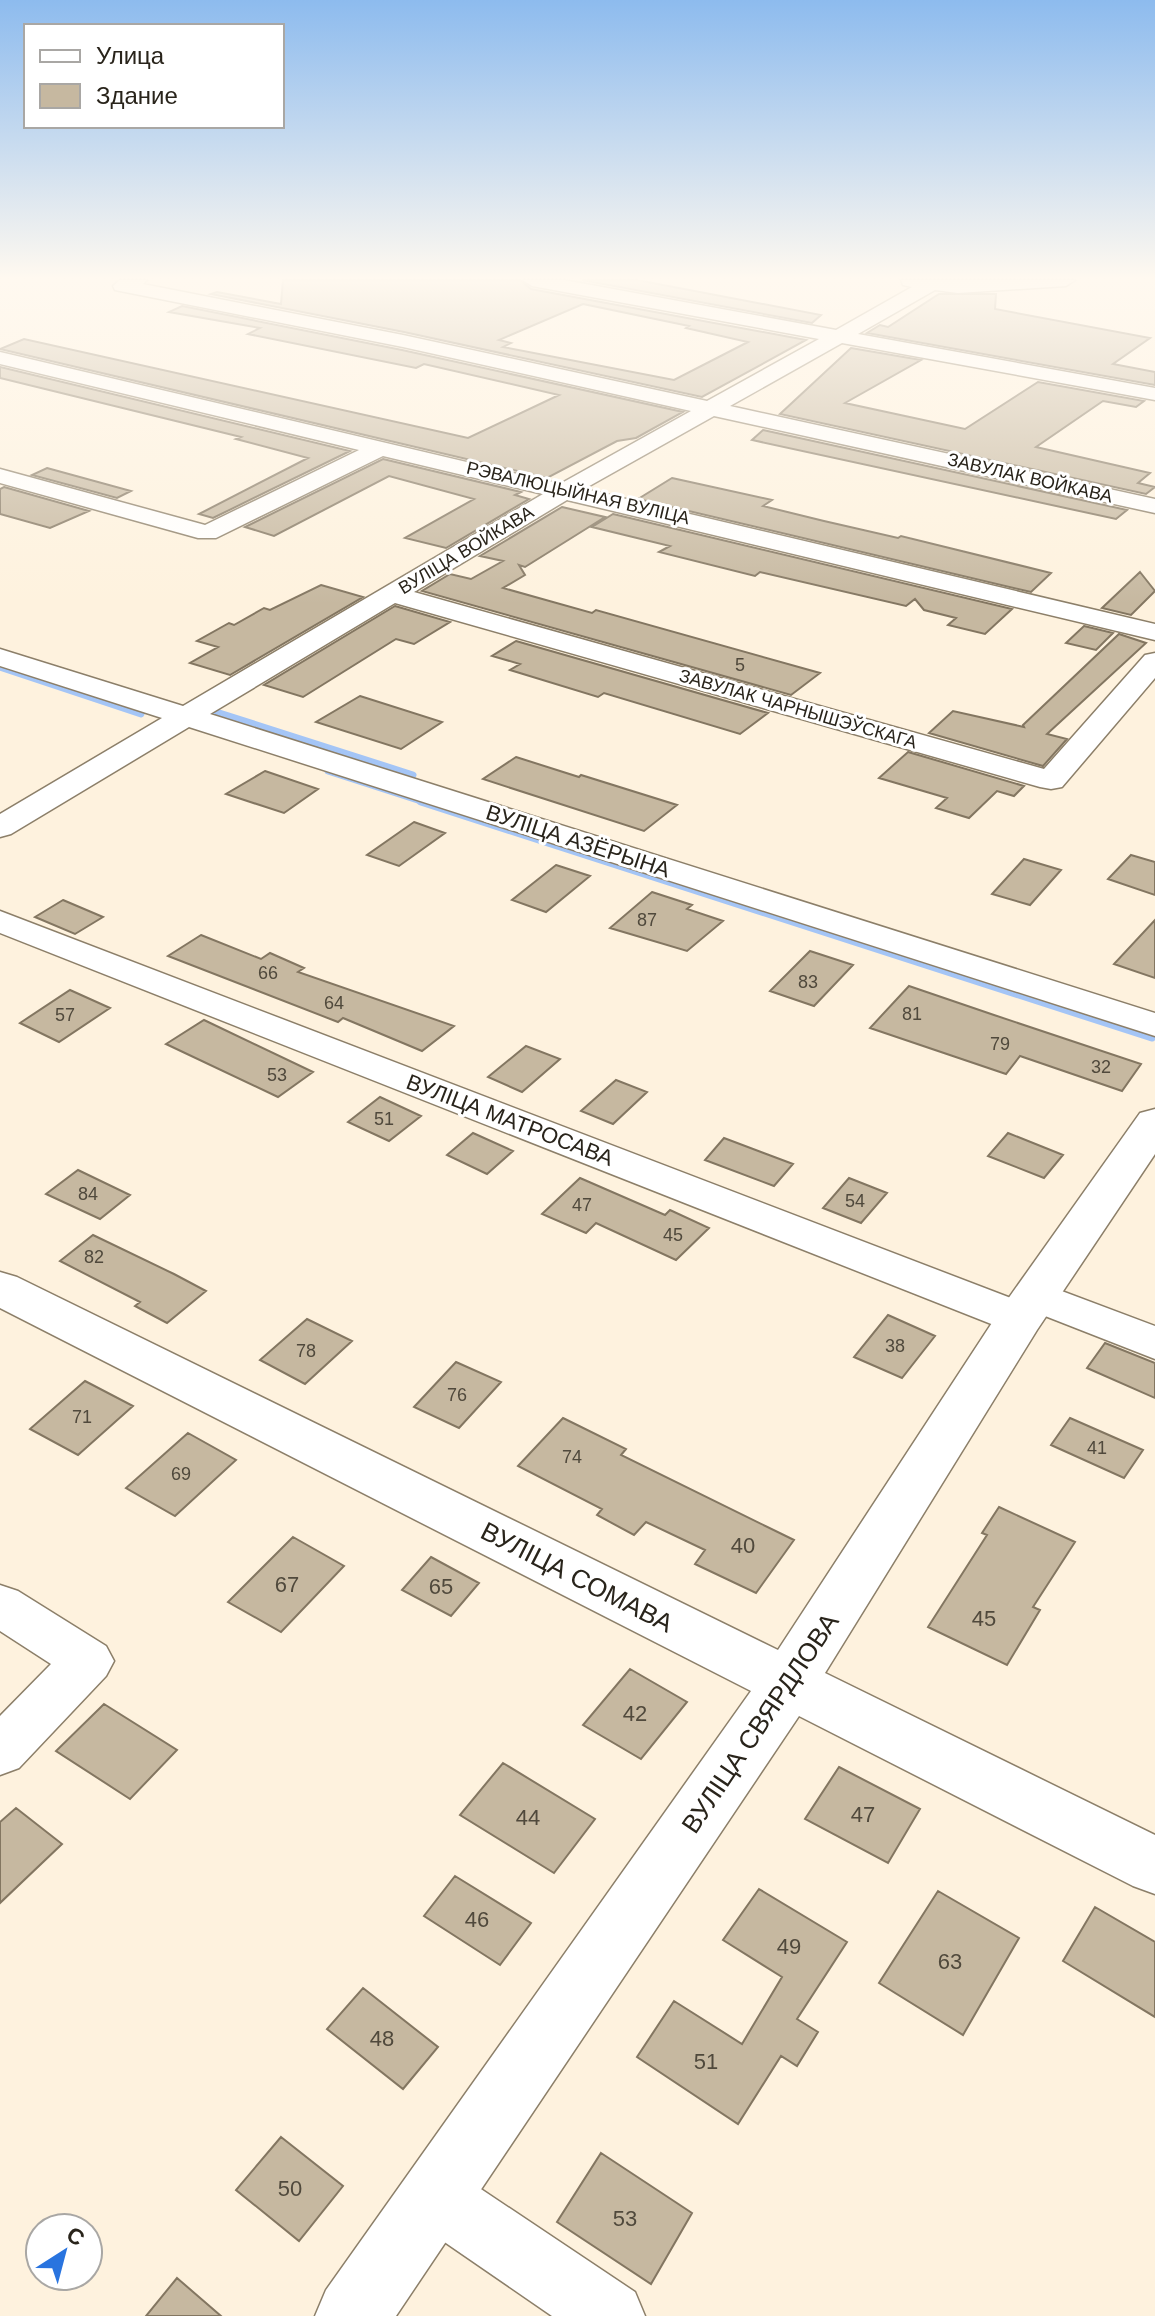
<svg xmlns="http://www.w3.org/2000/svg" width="1155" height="2316" viewBox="0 0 1155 2316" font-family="Arial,sans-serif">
  <rect width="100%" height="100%" fill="#fef2de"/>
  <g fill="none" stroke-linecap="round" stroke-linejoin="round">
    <path stroke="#a4c5f6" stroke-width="7" d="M 0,667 L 141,714
      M 213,711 L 413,775
      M 328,771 L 427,803"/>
    <path stroke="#a4c5f6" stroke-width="9" d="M 421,801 L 1152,1037"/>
  </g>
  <path fill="#c6b8a0" stroke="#837661" stroke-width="2" fill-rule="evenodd" d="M 283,280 L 520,280 L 531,289 L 806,340 L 702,397 L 404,332 L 211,294 L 217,292 L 281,304 ZM 583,304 L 689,326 L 686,328 L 748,342 L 674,380 L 503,347 L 511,343 L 499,340 Z
    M 582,280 L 637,280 L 821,315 L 812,323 Z
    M 939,294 L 996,294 L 995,309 L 1150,338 L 1113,364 L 1155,372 L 1155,385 L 867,333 L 880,325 L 888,327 Z
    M 182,306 L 402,350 L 683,412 L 636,438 L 617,441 L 547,478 L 0,349 L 24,339 L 468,438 L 559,395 L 424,364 L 416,368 L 248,334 L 260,328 L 169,312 Z
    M 851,348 L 921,360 L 845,403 L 965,429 L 1038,382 L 1144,401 L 1136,407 L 1103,401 L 1036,447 L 1150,473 L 1138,483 L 1155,487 L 1146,494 L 780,414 Z
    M 0,367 L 350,451 L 213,518 L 199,514 L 308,458 L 236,439 L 241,437 L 0,378 Z
    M 763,430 L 1127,510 L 1116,519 L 752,440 Z
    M 383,459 L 521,492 L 515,495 L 529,499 L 446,548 L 405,538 L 474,499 L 389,476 L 274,536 L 245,527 Z
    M 47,468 L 131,491 L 117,498 L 32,475 Z
    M 672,478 L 772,500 L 763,506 L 824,521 L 898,538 L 901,536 L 1051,573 L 1031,592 L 638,499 Z
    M 4,487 L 89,511 L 50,528 L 0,514 L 0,489 Z
    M 562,507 L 605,517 L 525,567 L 519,565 L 525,575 L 503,588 L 592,613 L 596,610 L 820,673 L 791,695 L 422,591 L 450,574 L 471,579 L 503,561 L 480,556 Z
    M 613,514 L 1012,609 L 985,634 L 948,625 L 956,618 L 924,610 L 915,599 L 906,606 L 760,572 L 755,576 L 659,552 L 670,546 L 592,527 Z
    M 1140,572 L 1155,591 L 1131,615 L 1102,608 Z
    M 321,585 L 363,597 L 230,675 L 190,663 L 218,647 L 197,641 L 229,623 L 234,625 L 264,608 L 270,610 Z
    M 395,606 L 450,622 L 414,644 L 396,639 L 303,697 L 264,685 Z
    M 1084,626 L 1113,633 L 1096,650 L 1066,643 Z
    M 1119,634 L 1146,643 L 1047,734 L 1067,739 L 1043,766 L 929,733 L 953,711 L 1024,727 L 1023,725 Z
    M 516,641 L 768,713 L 740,734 L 604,693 L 598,697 L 510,670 L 520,664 L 492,656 Z
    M 360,696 L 442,722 L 401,749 L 316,722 Z
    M 908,752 L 1024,786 L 1014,796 L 997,791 L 969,818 L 936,808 L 947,798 L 879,778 Z
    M 516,757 L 579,777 L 581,775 L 677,805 L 644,831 L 483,779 Z
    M 265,771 L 318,789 L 284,813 L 226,794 Z
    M 414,822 L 445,833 L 399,866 L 367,855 Z
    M 1131,855 L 1155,862 L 1155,895 L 1108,879 Z
    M 1024,859 L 1061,870 L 1030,905 L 992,894 Z
    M 556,865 L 590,876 L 546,912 L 512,900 Z
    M 652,892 L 692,905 L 687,909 L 723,921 L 687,951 L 610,928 Z
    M 63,900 L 103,917 L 75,934 L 35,917 Z
    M 1155,920 L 1155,978 L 1114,964 Z
    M 201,935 L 261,959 L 270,953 L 304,968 L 298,972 L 454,1026 L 422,1051 L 343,1018 L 338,1022 L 168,956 Z
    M 810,951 L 853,965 L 814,1006 L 770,991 Z
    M 909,986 L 994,1015 L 1141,1064 L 1122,1091 L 1020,1056 L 1006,1074 L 870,1028 Z
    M 70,990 L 110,1008 L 59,1042 L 20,1023 Z
    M 204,1020 L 313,1072 L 278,1097 L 166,1044 Z
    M 526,1046 L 560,1059 L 522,1092 L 488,1077 Z
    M 616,1080 L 647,1092 L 613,1124 L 581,1111 Z
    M 380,1097 L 421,1116 L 389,1141 L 348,1122 Z
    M 473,1133 L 513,1151 L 487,1174 L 447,1155 Z
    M 1008,1133 L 1063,1155 L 1044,1178 L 988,1156 Z
    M 724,1138 L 793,1164 L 774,1186 L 705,1160 Z
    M 78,1170 L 130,1195 L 100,1219 L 46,1194 Z
    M 580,1178 L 665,1215 L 670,1210 L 709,1228 L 676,1260 L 596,1223 L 586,1233 L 542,1214 Z
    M 849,1178 L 887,1193 L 861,1223 L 823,1208 Z
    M 93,1235 L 174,1274 L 206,1291 L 167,1323 L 135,1306 L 140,1302 L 60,1261 Z
    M 888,1315 L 935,1336 L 902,1378 L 854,1357 Z
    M 307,1319 L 352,1341 L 305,1384 L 260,1360 Z
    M 1105,1343 L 1155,1363 L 1155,1398 L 1087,1368 Z
    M 456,1362 L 501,1382 L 459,1428 L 414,1407 Z
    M 85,1381 L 133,1406 L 78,1455 L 30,1429 Z
    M 563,1418 L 626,1449 L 621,1455 L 794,1540 L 756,1593 L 695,1564 L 705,1550 L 646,1522 L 634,1535 L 597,1515 L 602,1509 L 518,1466 Z
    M 1070,1418 L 1143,1450 L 1124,1478 L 1051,1445 Z
    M 188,1433 L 236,1460 L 175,1516 L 126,1488 Z
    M 999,1507 L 1075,1542 L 1033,1607 L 1040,1610 L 1007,1665 L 928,1627 L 987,1535 L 982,1533 Z
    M 293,1537 L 344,1566 L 281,1632 L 228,1602 Z
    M 431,1557 L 479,1583 L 451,1616 L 402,1590 Z
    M 630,1669 L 687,1702 L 641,1759 L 583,1725 Z
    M 104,1704 L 177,1750 L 130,1799 L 56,1751 Z
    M 503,1763 L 595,1819 L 554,1873 L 460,1815 Z
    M 839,1767 L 920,1809 L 888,1863 L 805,1819 Z
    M 16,1808 L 62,1844 L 0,1903 L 0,1822 Z
    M 455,1876 L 531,1923 L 500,1965 L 424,1916 Z
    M 759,1889 L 847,1942 L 797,2019 L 818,2032 L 797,2066 L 781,2056 L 738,2124 L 637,2057 L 674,2001 L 742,2044 L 782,1977 L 723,1940 Z
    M 938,1891 L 1019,1938 L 963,2035 L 879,1983 Z
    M 1095,1907 L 1155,1942 L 1155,2017 L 1063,1961 Z
    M 363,1988 L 438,2047 L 403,2089 L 327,2029 Z
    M 281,2137 L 343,2186 L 299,2241 L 236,2190 Z
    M 601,2153 L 692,2213 L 651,2284 L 557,2222 Z
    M 177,2278 L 221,2316 L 146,2316 Z"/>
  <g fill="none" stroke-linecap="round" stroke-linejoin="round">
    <defs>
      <path id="street" d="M 120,280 L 147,280 L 143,284 L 403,335 L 707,401 L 819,339 L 532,286 L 523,280 L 564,280 L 836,330 L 912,287 L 903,285 L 901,280 L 1075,280 L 1066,286 L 958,293 L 935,290 L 858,334 L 1155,388 L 1155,400 L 842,343 L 730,406 L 1155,499 L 1155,513 L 714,416 L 584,489 L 1155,624 L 1155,640 L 567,500 L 414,592 L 1044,769 L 1145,655 L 1155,653 L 1155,678 L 1062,787 L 1051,789 L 1040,787 L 395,603 L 210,714 L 1155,1013 L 1155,1036 L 189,727 L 11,834 L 0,837 L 0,814 L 162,718 L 0,666 L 0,649 L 183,706 L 543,494 L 383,456 L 216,538 L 198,538 L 0,483 L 0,469 L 205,525 L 359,450 L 0,364 L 0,352 L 560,484 L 691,411 L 403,347 L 115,290 L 113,286 Z
        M 0,911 L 1016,1300 L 1013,1296 L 1020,1286 L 1035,1281 L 1155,1326 L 1155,1359 L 1040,1314 L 1042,1318 L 1036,1329 L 1020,1333 L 1004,1329 L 0,933 Z
        M 0,1585 L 18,1591 L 106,1646 L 114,1661 L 106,1676 L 19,1768 L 0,1775 L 0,1716 L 51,1664 L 0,1631 Z
        M 434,2163 L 457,2173 L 635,2292 L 645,2316 L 552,2316 L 411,2219 L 401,2196 L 411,2173 Z"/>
      <path id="secondary" d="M 1155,1109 L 1155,1154 L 1037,1330 L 825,1673 L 1155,1835 L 1155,1894 L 1133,1886 L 799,1716 L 396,2316 L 315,2316 L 326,2290 L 751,1691 L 0,1308 L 0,1272 L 17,1277 L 778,1650 L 1003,1306 L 1140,1113 Z"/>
    </defs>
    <use href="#street" stroke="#8c7f69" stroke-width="3"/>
    <use href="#secondary" stroke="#8c7f69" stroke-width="3"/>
    <use href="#street" fill="#fff" fill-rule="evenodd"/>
    <use href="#secondary" fill="#fff" fill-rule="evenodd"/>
  </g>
  <linearGradient id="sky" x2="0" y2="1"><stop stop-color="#8dbbee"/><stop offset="0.46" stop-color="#fff9f0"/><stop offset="1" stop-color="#fff9f0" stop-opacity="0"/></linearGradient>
  <rect width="1155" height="604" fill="url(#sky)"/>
  <g text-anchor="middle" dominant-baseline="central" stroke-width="6" stroke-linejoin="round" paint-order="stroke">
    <g font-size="18" fill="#29241b" stroke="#fff">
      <text transform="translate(1030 478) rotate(13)">ЗАВУЛАК ВОЙКАВА</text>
      <text transform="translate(578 493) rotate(13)">РЭВАЛЮЦЫЙНАЯ ВУЛІЦА</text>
      <text transform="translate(466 550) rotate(-31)">ВУЛІЦА ВОЙКАВА</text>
      <text transform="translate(798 709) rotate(16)">ЗАВУЛАК ЧАРНЫШЭЎСКАГА</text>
    </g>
    <g font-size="18" fill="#50493c">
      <text x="740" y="665">5</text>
      <text x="647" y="920">87</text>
      <text x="268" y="973">66</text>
      <text x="808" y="982">83</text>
      <text x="334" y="1003">64</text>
      <text x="912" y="1014">81</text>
      <text x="65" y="1015">57</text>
      <text x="1000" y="1044">79</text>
      <text x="1101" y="1067">32</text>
      <text x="277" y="1075">53</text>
      <text x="384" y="1119">51</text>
      <text x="88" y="1194">84</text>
      <text x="855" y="1201">54</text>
      <text x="582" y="1205">47</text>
      <text x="673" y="1235">45</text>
      <text x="94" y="1257">82</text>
      <text x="895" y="1346">38</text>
      <text x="306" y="1351">78</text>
      <text x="457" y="1395">76</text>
      <text x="82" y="1417">71</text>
      <text x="1097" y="1448">41</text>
      <text x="572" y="1457">74</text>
      <text x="181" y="1474">69</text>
    </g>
    <g font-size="22" fill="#29241b" stroke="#fff">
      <text transform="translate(578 841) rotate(18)">ВУЛІЦА АЗЁРЫНА</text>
      <text transform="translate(510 1120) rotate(21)">ВУЛІЦА МАТРОСАВА</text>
    </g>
    <g font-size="22" fill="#50493c">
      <text x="743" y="1545">40</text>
      <text x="287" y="1584">67</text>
      <text x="441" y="1586">65</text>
      <text x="984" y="1618">45</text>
      <text x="635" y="1713">42</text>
      <text x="863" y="1814">47</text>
      <text x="528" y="1817">44</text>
      <text x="477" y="1919">46</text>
      <text x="789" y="1946">49</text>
      <text x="950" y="1961">63</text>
      <text x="382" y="2038">48</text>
      <text x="706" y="2061">51</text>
      <text x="290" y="2188">50</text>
      <text x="625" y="2218">53</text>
    </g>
    <g font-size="26" fill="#29241b" stroke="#fff">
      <text transform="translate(577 1577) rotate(27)">ВУЛІЦА СОМАВА</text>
      <text transform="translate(760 1723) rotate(-56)">ВУЛІЦА СВЯРДЛОВА</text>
    </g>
  </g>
  <rect x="24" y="24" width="260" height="104" fill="#ffffff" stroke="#a9a7a4" stroke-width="2"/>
  <rect x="40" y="50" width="40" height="12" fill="#ffffff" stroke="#a9a7a4" stroke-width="2"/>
  <text x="96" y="64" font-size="24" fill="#29241b">Улица</text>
  <rect x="40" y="84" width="40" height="24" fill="#c6b8a0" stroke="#a9a7a4" stroke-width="2"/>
  <text x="96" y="104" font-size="24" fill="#29241b">Здание</text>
  <g transform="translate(64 2252) rotate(36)"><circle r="38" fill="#ffffff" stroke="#a9a7a4" stroke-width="2"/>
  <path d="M0-6L14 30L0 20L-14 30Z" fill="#2974df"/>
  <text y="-12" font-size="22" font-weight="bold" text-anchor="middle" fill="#29241b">С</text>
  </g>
</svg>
